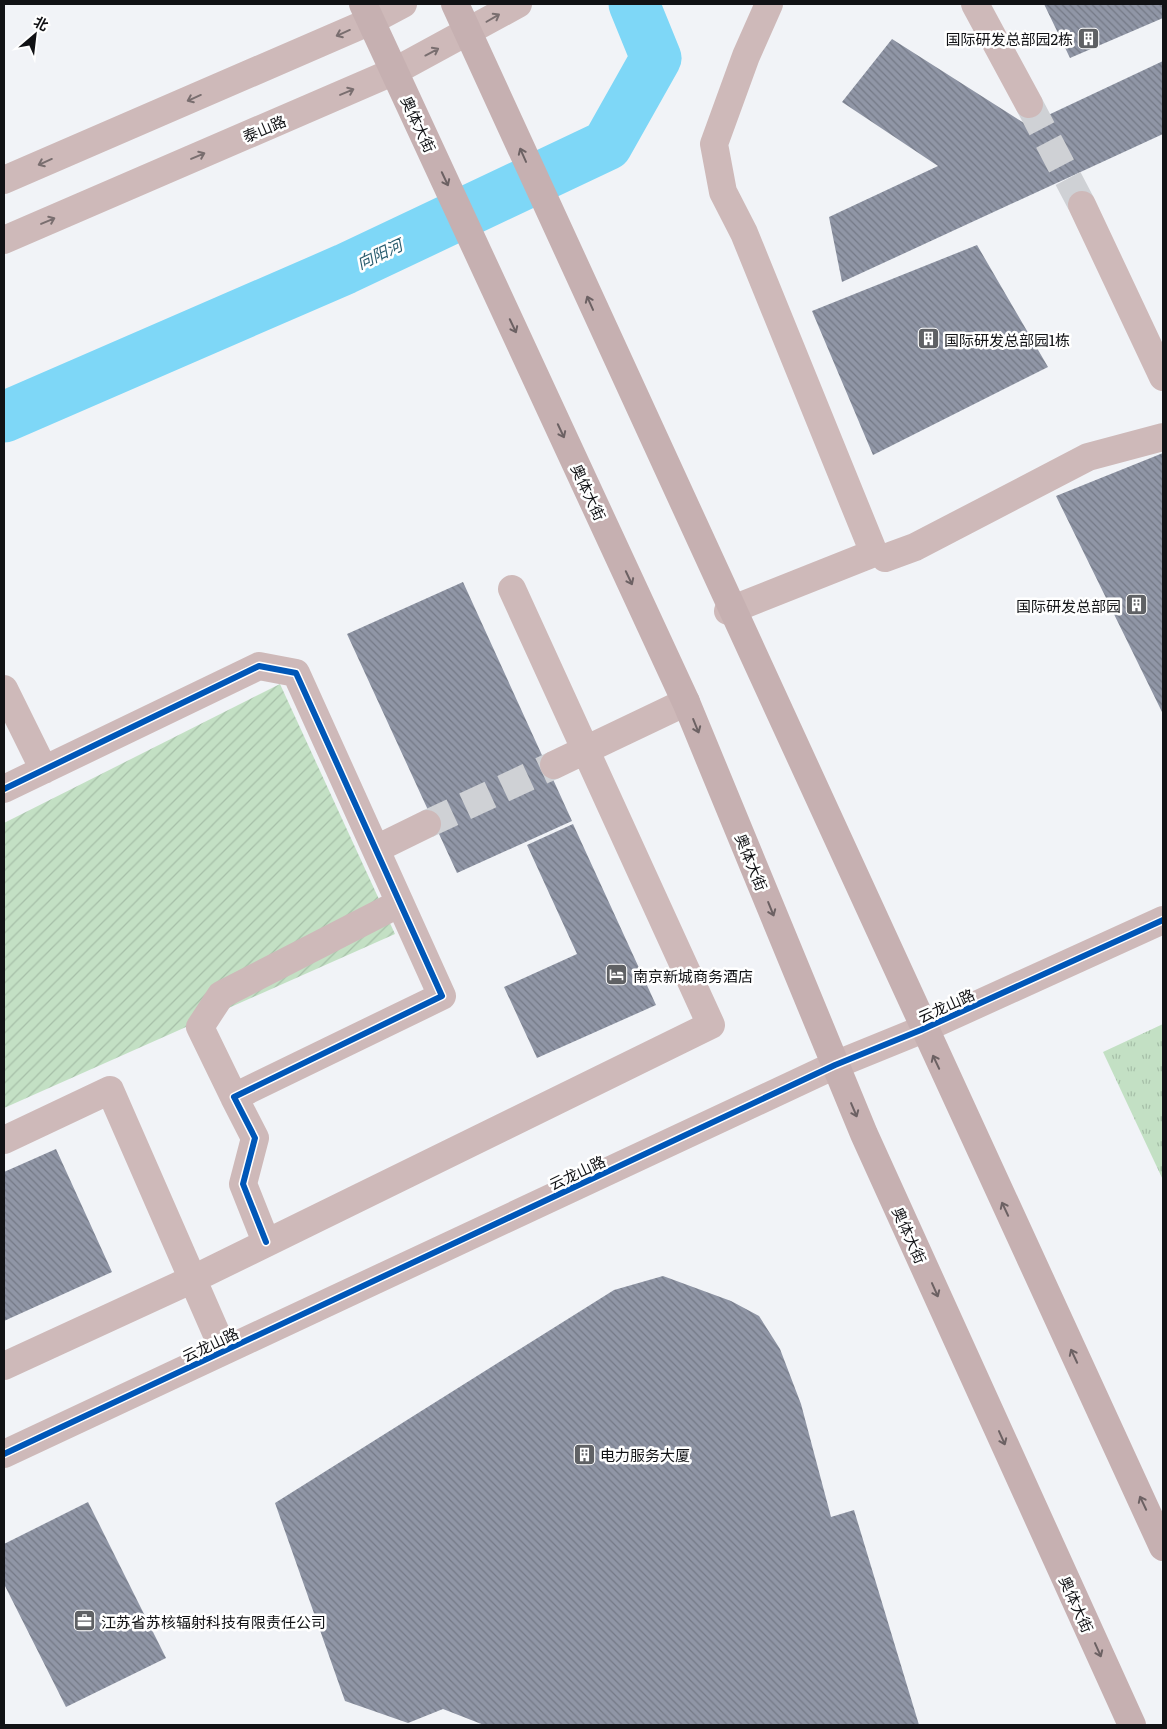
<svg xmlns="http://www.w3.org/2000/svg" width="1167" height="1729" viewBox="0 0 1167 1729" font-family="Literata,'Noto Sans SC',serif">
  <defs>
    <pattern id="grass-tufts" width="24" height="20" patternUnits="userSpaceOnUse" patternTransform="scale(1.25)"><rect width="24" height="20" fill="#c3e0c4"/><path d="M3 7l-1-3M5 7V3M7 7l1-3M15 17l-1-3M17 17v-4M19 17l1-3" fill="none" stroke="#a6bfa8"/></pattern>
    <pattern id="garden-furrows" width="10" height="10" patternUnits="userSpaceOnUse" patternTransform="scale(1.25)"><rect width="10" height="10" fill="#c3e0c4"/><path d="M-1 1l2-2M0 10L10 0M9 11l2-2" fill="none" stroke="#a6bfa8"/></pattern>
    <pattern id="building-back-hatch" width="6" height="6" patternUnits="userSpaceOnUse" patternTransform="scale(1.25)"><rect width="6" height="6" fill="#9096a6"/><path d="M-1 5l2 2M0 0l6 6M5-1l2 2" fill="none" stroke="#747986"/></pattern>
  </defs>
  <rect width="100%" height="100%" fill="#f1f3f7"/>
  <path fill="url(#grass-tufts)" d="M 1163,1024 L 1163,1180 L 1103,1052 Z"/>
  <path fill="url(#garden-furrows)" d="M 280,684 L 395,934 L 4,1108 L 4,823 Z"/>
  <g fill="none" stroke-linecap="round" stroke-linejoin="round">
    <path stroke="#7ed7f7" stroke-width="51" d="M 4,417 L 345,269 L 607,145 L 656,58 L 634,4"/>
  </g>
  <path fill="url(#building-back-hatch)" d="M 1044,4 L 1163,4 L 1163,18 L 1070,58 Z
    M 892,39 L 1027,125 L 1163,61 L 1163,134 L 842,282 L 829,217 L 938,166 L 842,102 Z
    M 977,245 L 1048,367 L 873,455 L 812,311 Z
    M 1163,453 L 1163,714 L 1056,496 Z
    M 463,582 L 572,821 L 457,873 L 347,634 Z
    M 573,824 L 656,1005 L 537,1058 L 504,987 L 577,954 L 527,845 Z
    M 56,1149 L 112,1272 L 4,1321 L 4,1172 Z
    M 663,1276 L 731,1301 L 759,1316 L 780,1349 L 801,1404 L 831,1517 L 854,1510 L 919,1725 L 484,1725 L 443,1709 L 408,1723 L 345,1701 L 275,1503 L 614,1290 Z
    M 88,1502 L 166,1658 L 66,1707 L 4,1584 L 4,1544 Z"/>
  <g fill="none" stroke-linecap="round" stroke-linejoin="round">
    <path stroke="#cfd1d5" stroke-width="28" stroke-dasharray="28 14" stroke-linecap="butt" d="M 1029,104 L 1082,205
      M 427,824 L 554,765"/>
    <path stroke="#ceb9b9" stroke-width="28" d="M 975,4 L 1029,104
      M 4,180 L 371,21 L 403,4
      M 1082,205 L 1163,377
      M 4,240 L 395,71 L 518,4
      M 885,558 L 915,547 L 1088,457 L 1163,437
      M 728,611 L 874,553 L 744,233 L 723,192 L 714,144 L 746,56 L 769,4
      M 4,689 L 44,770
      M 554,765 L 686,702
      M 4,789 L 259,666 L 296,673 L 442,996 L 234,1097 L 255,1138 L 243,1184 L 266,1242
      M 376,849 L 427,824
      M 234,1097 L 200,1027 L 221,995 L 400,903
      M 4,1140 L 110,1090 L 224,1351
      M 4,1366 L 193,1279 L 711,1025 L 512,589
      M 4,1454 L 835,1065 L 921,1030 L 1163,920"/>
    <path stroke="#c6b0b1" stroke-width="28" d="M 363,4 L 686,702 L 864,1134 L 1132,1725
      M 455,4 C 687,521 923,1035 1163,1547"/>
    <defs>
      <path id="cycleway" d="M 4,789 L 259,666 L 296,673 L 442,996 L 234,1097 L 255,1138 L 243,1184 L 266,1242
        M 4,1454 L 835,1065 L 921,1030 L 1163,920"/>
    </defs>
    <use href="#cycleway" stroke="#fff" stroke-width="9"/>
    <use href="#cycleway" stroke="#0057b8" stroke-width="6"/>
  </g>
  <defs><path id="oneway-shaft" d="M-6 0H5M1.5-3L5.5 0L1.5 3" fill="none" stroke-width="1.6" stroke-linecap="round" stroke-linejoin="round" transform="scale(1.25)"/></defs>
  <g stroke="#796e6f">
    <use href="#oneway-shaft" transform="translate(493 18) rotate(-30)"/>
    <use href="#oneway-shaft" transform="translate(343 33) rotate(156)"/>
    <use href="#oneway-shaft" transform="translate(432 52) rotate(-28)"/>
    <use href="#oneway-shaft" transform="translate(347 92) rotate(-23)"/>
    <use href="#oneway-shaft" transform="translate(194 98) rotate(156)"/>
    <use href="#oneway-shaft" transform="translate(198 156) rotate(-23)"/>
    <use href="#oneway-shaft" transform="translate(45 162) rotate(156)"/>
    <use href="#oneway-shaft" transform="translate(48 221) rotate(-23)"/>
  </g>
  <g stroke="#6c6163">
    <use href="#oneway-shaft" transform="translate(523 155) rotate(-114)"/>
    <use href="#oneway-shaft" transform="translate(445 179) rotate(65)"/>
    <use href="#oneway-shaft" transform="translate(590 303) rotate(-114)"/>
    <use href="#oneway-shaft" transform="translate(513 326) rotate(65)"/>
    <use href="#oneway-shaft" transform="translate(561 431) rotate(65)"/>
    <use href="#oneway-shaft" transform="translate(629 578) rotate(65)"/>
    <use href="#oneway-shaft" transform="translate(696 726) rotate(68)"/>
    <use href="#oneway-shaft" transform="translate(771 909) rotate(68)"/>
    <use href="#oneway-shaft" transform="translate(936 1062) rotate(-115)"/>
    <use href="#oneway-shaft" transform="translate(854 1110) rotate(67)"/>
    <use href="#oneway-shaft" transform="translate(1005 1209) rotate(-115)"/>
    <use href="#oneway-shaft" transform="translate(935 1290) rotate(66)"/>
    <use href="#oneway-shaft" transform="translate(1074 1356) rotate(-115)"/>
    <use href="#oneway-shaft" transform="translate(1002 1438) rotate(66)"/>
    <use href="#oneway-shaft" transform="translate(1143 1503) rotate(-115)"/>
    <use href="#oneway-shaft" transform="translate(1098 1650) rotate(66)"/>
  </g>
  <defs>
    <symbol id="building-square" viewBox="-11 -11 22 22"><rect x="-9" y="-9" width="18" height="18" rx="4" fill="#5f6164" stroke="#fff"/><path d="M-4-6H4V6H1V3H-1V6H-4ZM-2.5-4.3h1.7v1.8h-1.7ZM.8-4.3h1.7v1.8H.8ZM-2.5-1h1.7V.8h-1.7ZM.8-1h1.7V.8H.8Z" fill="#fff"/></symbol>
    <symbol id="hotel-square" viewBox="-11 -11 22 22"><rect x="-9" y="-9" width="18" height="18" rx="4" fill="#5f6164" stroke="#fff"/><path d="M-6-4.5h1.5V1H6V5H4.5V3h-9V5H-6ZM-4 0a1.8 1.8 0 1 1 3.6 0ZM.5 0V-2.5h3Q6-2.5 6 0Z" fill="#fff"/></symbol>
    <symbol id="office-square" viewBox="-11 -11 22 22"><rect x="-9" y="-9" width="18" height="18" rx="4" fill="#5f6164" stroke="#fff"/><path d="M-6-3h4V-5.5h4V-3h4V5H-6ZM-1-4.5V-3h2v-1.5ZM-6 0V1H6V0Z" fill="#fff"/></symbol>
  </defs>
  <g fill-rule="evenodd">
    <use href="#building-square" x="1076" y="26" width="25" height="25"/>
    <use href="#building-square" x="916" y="326" width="25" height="25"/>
    <use href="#building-square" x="1124" y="592" width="25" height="25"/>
    <use href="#hotel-square" x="604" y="962" width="25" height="25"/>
    <use href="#building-square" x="572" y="1442" width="25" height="25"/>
    <use href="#office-square" x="72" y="1608" width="25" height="25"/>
  </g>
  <g text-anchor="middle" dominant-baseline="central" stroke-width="5" stroke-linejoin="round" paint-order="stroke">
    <g font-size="15" fill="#111215" stroke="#fff" text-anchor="start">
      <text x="1073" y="38" text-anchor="end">国际研发总部园2栋</text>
      <text x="944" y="339">国际研发总部园1栋</text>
      <text x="1121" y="605" text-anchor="end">国际研发总部园</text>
      <text x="633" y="975">南京新城商务酒店</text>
      <text x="600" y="1454">电力服务大厦</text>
      <text x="101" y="1621">江苏省苏核辐射科技有限责任公司</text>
    </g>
    <g font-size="15" fill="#111215" stroke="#fff">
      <text transform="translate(419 124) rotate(65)">奥体大街</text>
      <text transform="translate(264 128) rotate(-23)">泰山路</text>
      <text transform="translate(589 492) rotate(65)">奥体大街</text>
      <text transform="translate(752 862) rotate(68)">奥体大街</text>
      <text transform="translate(946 1005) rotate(-24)">云龙山路</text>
      <text transform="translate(577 1172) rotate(-25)">云龙山路</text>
      <text transform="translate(910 1235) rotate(66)">奥体大街</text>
      <text transform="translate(210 1344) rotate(-25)">云龙山路</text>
      <text transform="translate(1077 1604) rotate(66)">奥体大街</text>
    </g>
    <g font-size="16" font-style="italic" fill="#2a5d6f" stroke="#fff">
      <text transform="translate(379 253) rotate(-25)">向阳河</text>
    </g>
  </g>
  <rect width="1167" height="1729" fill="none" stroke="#111215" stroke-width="10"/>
  <g transform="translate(35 35) rotate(28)" stroke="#ffffff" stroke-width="4" paint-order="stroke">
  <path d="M0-4L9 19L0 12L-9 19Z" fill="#111215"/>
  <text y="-8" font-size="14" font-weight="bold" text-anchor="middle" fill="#111215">北</text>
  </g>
</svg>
